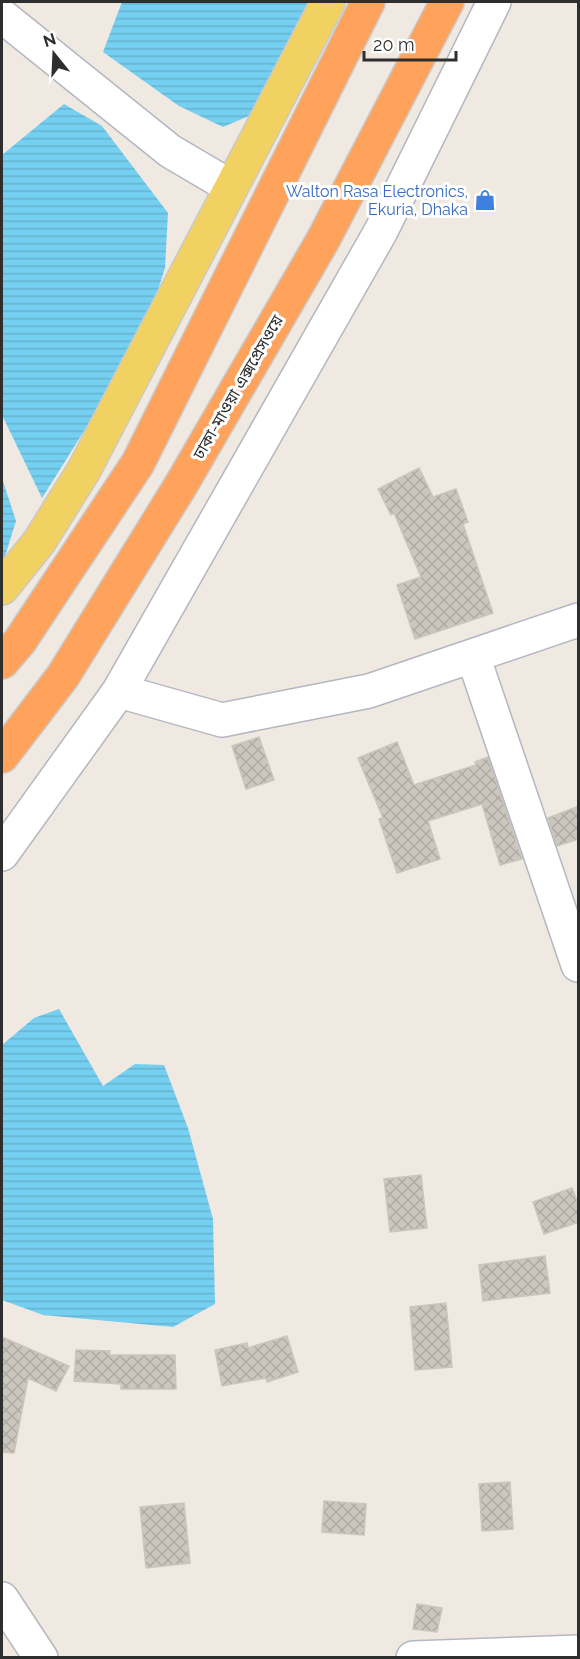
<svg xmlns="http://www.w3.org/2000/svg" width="580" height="1659" viewBox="0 0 580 1659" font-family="Raleway,'Noto Sans Bengali',sans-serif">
  <defs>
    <pattern id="water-rules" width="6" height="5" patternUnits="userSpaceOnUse" patternTransform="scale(1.5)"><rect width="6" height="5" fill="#75cff0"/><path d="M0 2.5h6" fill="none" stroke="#66b2ce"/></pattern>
    <pattern id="building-cross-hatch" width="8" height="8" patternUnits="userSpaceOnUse" patternTransform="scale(1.5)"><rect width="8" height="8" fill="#cbc7bf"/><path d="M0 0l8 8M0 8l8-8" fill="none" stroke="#afaba4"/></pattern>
  </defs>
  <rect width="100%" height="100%" fill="#efe9e1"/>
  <path fill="url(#water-rules)" d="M 122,2 L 314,2 L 269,94 L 249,116 L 223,127 L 179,106 L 103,52 Z
    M 64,104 L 102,126 L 168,213 L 165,268 L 143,337 L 42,498 L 2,415 L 2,155 Z
    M 2,478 L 16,521 L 2,566 Z
    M 59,1009 L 103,1086 L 135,1064 L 164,1065 L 188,1128 L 213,1219 L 215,1304 L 173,1327 L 43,1315 L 2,1300 L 2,1045 L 34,1018 Z"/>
  <path fill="url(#building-cross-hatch)" stroke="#cbc5ba" stroke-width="1.5" d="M 419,468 L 433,497 L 456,489 L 468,522 L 463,524 L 493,613 L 415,639 L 397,585 L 421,577 L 394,513 L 391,515 L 378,489 Z
    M 259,737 L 274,780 L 246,789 L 232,746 Z
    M 397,742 L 414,785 L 476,765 L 475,762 L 488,757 L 522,859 L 500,865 L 482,804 L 428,821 L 440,859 L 397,873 L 379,819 L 383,818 L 358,758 Z
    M 579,806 L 579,839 L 557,846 L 548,818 Z
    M 421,1175 L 427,1228 L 390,1232 L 384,1179 Z
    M 572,1188 L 579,1206 L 579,1222 L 544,1234 L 533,1202 Z
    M 545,1256 L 550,1293 L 483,1301 L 479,1265 Z
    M 446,1303 L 452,1367 L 415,1370 L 410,1307 Z
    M 287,1336 L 298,1372 L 267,1382 L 266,1378 L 222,1386 L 215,1350 L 247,1343 L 248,1348 Z
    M 2,1337 L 69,1366 L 56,1391 L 28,1378 L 14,1453 L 2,1452 Z
    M 76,1350 L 110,1351 L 109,1355 L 175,1355 L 176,1389 L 121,1389 L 121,1384 L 74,1381 Z
    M 510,1482 L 513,1529 L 482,1531 L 479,1484 Z
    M 324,1501 L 366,1504 L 364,1535 L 322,1532 Z
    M 184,1503 L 190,1563 L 146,1568 L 140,1507 Z
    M 417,1604 L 442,1608 L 437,1632 L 413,1629 Z"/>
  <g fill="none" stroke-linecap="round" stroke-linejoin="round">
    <defs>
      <path id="minor" d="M 2,16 L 170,151 L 231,187
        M 473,656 L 578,965
        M 119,691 L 222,720 L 369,691 L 578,620
        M 2,854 L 119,691 L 381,231 L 494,2
        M 2,1599 L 41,1658
        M 413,1658 L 578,1652"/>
      <path id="major" d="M 2,588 L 39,542 L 84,470 L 328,2"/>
      <path id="highway" d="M 2,662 L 20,641 L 138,463 L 368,2
        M 2,756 L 63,676 L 181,485 L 323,240 L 447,2"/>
    </defs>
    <use href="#minor" stroke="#b4b7c1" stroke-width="36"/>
    <use href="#major" stroke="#c9c9c9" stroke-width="36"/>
    <use href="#highway" stroke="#c9c9c9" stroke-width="36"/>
    <use href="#minor" stroke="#fff" stroke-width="33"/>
    <use href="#major" stroke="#f2d163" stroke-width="33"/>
    <use href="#highway" stroke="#ffa35c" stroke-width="33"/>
  </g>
  <defs>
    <symbol id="shop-bare" viewBox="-9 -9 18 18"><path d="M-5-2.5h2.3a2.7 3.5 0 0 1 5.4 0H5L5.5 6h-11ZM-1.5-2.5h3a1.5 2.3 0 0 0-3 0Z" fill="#3f7fe0" stroke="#fff" stroke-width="2.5" paint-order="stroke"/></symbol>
  </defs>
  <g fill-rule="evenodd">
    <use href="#shop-bare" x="470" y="185" width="30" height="30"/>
  </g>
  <g text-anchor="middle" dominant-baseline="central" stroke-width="6" stroke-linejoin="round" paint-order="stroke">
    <g font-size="16" fill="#366cbe" stroke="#fff" text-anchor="end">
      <text x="468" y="191">Walton Rasa Electronics,<tspan x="468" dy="18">Ekuria, Dhaka</tspan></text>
    </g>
    <g font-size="16" fill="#2e2e2e" stroke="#fff">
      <text transform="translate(238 387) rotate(-60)">ঢাকা-মাওয়া এক্সপ্রেসওয়ে</text>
    </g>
  </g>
  <rect width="580" height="1659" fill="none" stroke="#2e2e2e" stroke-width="6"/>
  <g transform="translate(54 54) rotate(342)" stroke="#ffffff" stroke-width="4.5" paint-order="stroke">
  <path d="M0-4.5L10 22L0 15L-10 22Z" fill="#2e2e2e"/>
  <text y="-9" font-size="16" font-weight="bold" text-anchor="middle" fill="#2e2e2e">N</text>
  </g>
  <path d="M364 51v9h92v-9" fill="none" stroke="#2e2e2e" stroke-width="3"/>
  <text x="373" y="51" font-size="18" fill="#2e2e2e" stroke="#ffffff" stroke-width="4.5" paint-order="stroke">20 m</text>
</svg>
